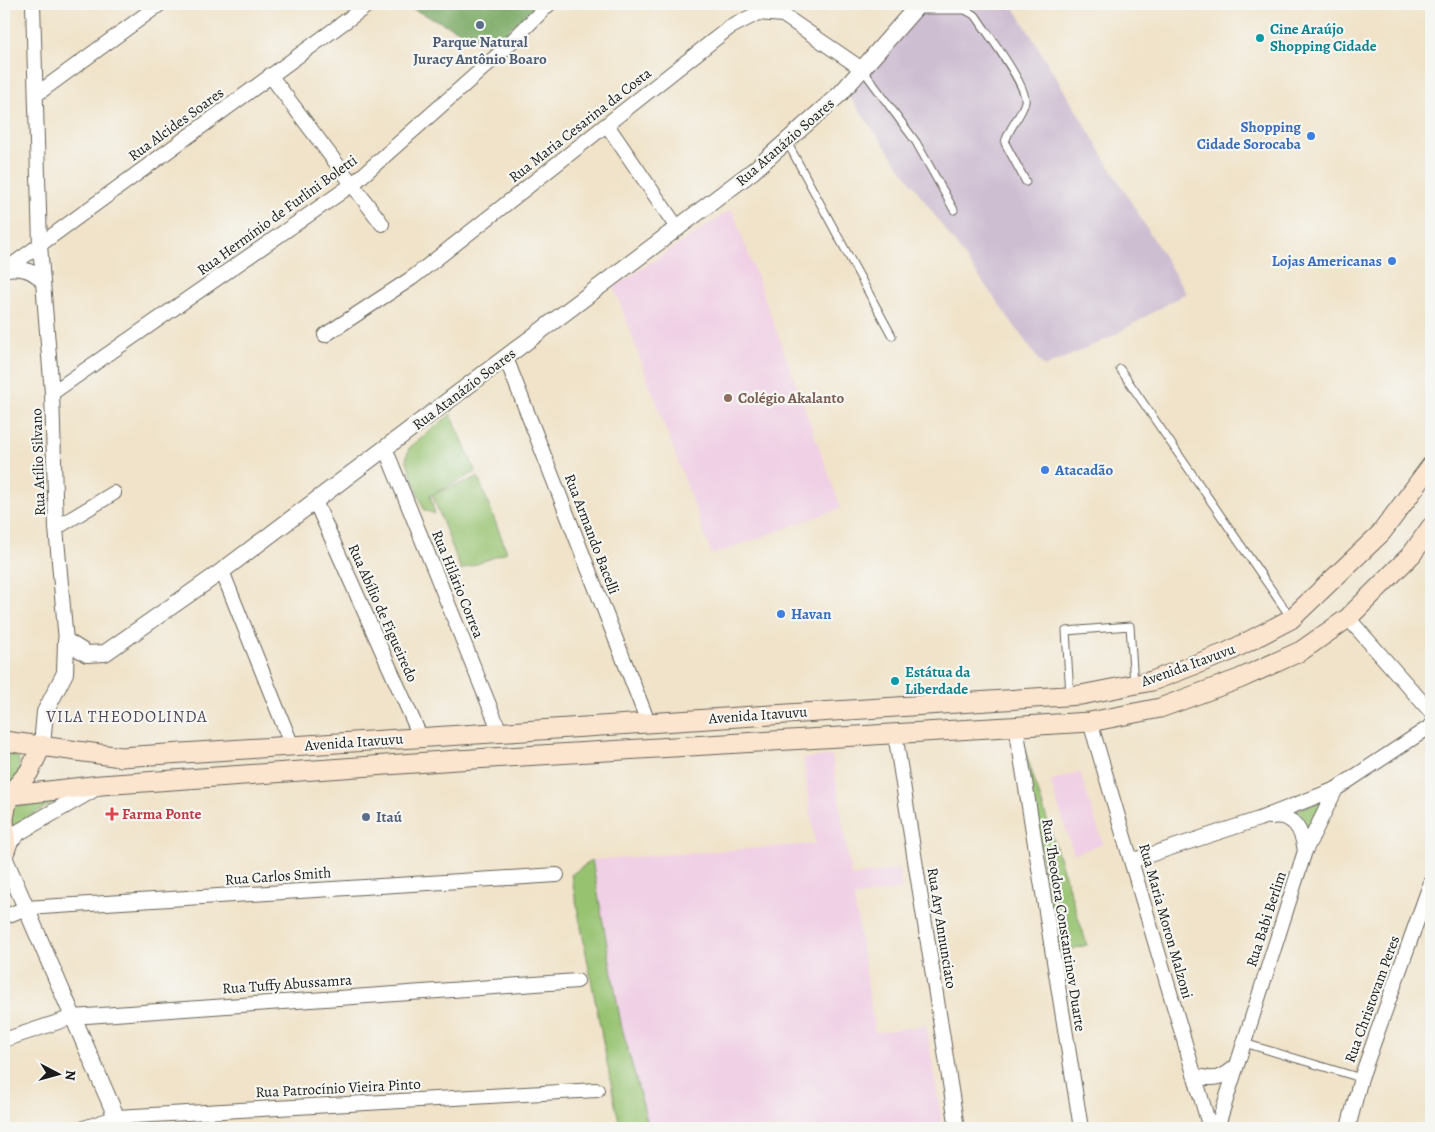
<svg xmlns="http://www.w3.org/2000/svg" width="1435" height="1132" viewBox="0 0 1435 1132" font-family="Alegreya,serif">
  <rect width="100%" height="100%" fill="#f6f6f2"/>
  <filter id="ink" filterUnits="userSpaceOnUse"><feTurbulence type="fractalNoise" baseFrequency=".02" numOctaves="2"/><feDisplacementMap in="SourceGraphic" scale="10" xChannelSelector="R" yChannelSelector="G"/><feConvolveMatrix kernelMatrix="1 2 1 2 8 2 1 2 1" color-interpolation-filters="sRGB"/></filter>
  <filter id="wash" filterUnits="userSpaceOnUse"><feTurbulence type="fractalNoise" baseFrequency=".0096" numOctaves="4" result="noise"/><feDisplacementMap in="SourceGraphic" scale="20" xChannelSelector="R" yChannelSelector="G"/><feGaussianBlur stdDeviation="1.12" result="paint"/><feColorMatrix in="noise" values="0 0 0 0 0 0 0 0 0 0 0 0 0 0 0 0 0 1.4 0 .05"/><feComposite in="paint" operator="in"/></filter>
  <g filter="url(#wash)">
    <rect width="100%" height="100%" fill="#f0e3c9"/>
    <path fill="#f0d0e5" d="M 732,209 L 841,508 L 712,555 L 614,287 Z
      M 832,756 L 851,876 L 899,869 L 902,889 L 854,897 L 875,1033 L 926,1025 L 943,1128 L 649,1128 L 621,1024 L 592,860 L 815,844 L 803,758 Z
      M 1080,772 L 1103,844 L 1074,854 L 1050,781 Z"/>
    <path fill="#cebed2" d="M 928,4 L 1012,4 L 1186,293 L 1109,338 L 1044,367 L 849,96 Z"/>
    <path fill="#97c371" stroke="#5a7046" d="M 451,414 L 476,472 L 433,494 L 478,477 L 507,552 L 461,570 L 432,494 L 430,495 L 435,514 L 424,510 L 406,459 L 409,448 Z
      M 1023,744 L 1087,945 L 1057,953 Z
      M 15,752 L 19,761 L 19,781 L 4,784 L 4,754 Z
      M 1327,799 L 1306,831 L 1289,813 Z
      M 58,800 L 11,827 L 10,807 Z
      M 592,860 L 621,1024 L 649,1128 L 621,1128 L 615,1104 L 571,875 Z"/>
    <path fill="#79a963" stroke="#4a6240" d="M 402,4 L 537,4 L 491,46 Z"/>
  </g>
  <g filter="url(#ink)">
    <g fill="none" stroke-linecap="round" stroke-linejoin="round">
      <defs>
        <path id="service" d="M 917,10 L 965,10 L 976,16 C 986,32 1028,86 1025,102 C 1021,117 1008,128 1005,143 L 1026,182
          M 863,70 L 916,142 L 954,210
          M 787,142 L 892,336
          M 1120,369 L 1291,618
          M 1070,695 L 1066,631 L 1130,626 L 1134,684
          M 1244,1043 L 1361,1078"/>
        <path id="minor" d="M 33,4 L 40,245 L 52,393 L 56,528 L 66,641
          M 270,75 L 382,224
          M 37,94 L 160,4
          M 607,125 L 678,229
          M 6,269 C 21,267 35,270 43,283
          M 4,271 L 369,4
          M 325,335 L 412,278 L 729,28 L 758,13 L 783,15 L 862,69
          M 506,358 L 648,722
          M 52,393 L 353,184 L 499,54 L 549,4
          M 385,448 L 500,732
          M 315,501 L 421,738
          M 56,528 L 114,493
          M 222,571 L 292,746
          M 1348,618 L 1431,712
          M 1090,722 L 1210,1128
          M 1016,726 L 1081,1128
          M 895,733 L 957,1128
          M 1270,817 C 1294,813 1302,830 1305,851
          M 1131,861 L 1259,819 L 1336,789 L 1431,726
          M 4,917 L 26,908 L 557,875
          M 4,1040 L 73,1017 L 577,981
          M 1194,1075 C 1213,1081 1223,1079 1237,1065
          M 84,1128 L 117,1117 L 597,1090
          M 1217,1128 L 1305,851 L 1336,789
          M 1348,1128 L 1361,1078 L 1431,882"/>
        <path id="tertiary" d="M 66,641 L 87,654 L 105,653 L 222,571 L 753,171 L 841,93 L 919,4
          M 42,745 L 45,712 L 65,673 L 66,641
          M 5,855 L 10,841 L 19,832 L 99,786
          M 4,857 L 121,1128"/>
        <path id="secondary" d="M 4,741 L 121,757 L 1081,695 L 1152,681 L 1228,652 L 1291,619 L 1381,533 L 1431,466
          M 4,796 L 101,785 L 457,760 L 1090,722 L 1160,708 L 1239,679 L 1301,651 L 1348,618 L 1412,554 L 1431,527
          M 6,848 L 4,819 L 8,796 L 29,772 L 42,745"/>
      </defs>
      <use href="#service" stroke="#666259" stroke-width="9"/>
      <use href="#minor" stroke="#666259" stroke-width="16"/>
      <use href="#tertiary" stroke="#666259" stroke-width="18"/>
      <use href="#secondary" stroke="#666259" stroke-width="21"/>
      <use href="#service" stroke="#fff" stroke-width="7"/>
      <use href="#minor" stroke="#fff" stroke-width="14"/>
      <use href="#tertiary" stroke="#fff" stroke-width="16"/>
      <use href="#secondary" stroke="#fbe5cf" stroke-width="19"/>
    </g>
  </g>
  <g fill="#5c6f8a" stroke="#f6f6f2" stroke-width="2">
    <circle cx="480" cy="25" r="5"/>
    <circle cx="366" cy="817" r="5"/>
  </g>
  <g fill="#0f9aa8" stroke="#f6f6f2" stroke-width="2">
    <circle cx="1260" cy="38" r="5"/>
    <circle cx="895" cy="681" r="5"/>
  </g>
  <g fill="#3f7fe0" stroke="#f6f6f2" stroke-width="2">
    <circle cx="1311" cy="136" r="5"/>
    <circle cx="1392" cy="261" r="5"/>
    <circle cx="1045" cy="470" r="5"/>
    <circle cx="781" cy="614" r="5"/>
  </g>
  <circle fill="#8d6e63" stroke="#f6f6f2" stroke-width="2" cx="728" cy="398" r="5"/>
  <path fill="#e0444e" stroke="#f6f6f2" stroke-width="2" d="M109.5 806.5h5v5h5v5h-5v5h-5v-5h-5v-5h5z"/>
  <g text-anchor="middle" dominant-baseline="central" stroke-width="4.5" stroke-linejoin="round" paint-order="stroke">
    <g font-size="15" font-weight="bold" fill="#0d838f" stroke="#f6f6f2" text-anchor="start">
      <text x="1270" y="29">Cine Araújo<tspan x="1270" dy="17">Shopping Cidade</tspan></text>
      <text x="905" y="672">Estátua da<tspan x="905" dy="17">Liberdade</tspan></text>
    </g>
    <g font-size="15" font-weight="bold" fill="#4e5e75" stroke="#f6f6f2">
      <text x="480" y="42">Parque Natural<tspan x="480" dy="17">Juracy Antônio Boaro</tspan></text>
      <text x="376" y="817" text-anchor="start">Itaú</text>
    </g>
    <g font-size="15" fill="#1c1c1c" stroke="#f6f6f2">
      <text transform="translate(176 124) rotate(-36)">Rua Alcides Soares</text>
      <text transform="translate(580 125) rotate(-38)">Rua Maria Cesarina da Costa</text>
      <text transform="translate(785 142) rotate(-41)">Rua Atanázio Soares</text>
      <text transform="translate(277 215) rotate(-36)">Rua Hermínio de Furlini Boletti</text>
      <text transform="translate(464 389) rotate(-37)">Rua Atanázio Soares</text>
      <text transform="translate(38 462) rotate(-92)">Rua Atílio Silvano</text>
      <text transform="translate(592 534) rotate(69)">Rua Armando Bacelli</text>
      <text transform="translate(458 584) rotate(68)">Rua Hilário Correa</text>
      <text transform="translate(383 613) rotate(66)">Rua Abílio de Figueiredo</text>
      <text transform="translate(1188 665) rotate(-20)">Avenida Itavuvu</text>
      <text transform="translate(758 715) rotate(-4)">Avenida Itavuvu</text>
      <text transform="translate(354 742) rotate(-4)">Avenida Itavuvu</text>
      <text transform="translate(278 876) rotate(-4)">Rua Carlos Smith</text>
      <text transform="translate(1266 919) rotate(-72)">Rua Babi Berlim</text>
      <text transform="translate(1166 921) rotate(74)">Rua Maria Moron Malzoni</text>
      <text transform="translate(1064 925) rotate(81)">Rua Theodora Constantinov Duarte</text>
      <text transform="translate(942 928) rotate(81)">Rua Ary Annunciato</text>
      <text transform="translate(287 984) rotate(-4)">Rua Tuffy Abussamra</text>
      <text transform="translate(1372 999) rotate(-70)">Rua Christovam Peres</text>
      <text transform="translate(338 1088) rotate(-3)">Rua Patrocínio Vieira Pinto</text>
    </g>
    <g font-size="15" font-weight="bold" fill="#366cbe" stroke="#f6f6f2" text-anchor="end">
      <text x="1301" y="127">Shopping<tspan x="1301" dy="17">Cidade Sorocaba</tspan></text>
      <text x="1382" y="261">Lojas Americanas</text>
      <text x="1055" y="470" text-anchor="start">Atacadão</text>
      <text x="791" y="614" text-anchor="start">Havan</text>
    </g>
    <g font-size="15" font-weight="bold" fill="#785e54" stroke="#f6f6f2" text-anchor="start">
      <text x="738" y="398">Colégio Akalanto</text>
    </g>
    <g font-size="15" font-weight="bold" fill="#be3a42" stroke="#f6f6f2" text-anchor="start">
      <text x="122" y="814">Farma Ponte</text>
    </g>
    <g font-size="16" letter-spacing="1" fill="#534858" stroke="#f6f6f2">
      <text x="127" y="717">VILA THEODOLINDA</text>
    </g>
  </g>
  <rect width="1435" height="1132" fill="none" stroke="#f6f6f2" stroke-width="20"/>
  <g transform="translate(58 1074) rotate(96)" stroke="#f6f6f2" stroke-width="4" paint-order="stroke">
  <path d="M0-4L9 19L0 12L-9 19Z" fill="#1c1c1c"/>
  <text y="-8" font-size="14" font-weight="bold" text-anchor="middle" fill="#1c1c1c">N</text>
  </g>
</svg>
